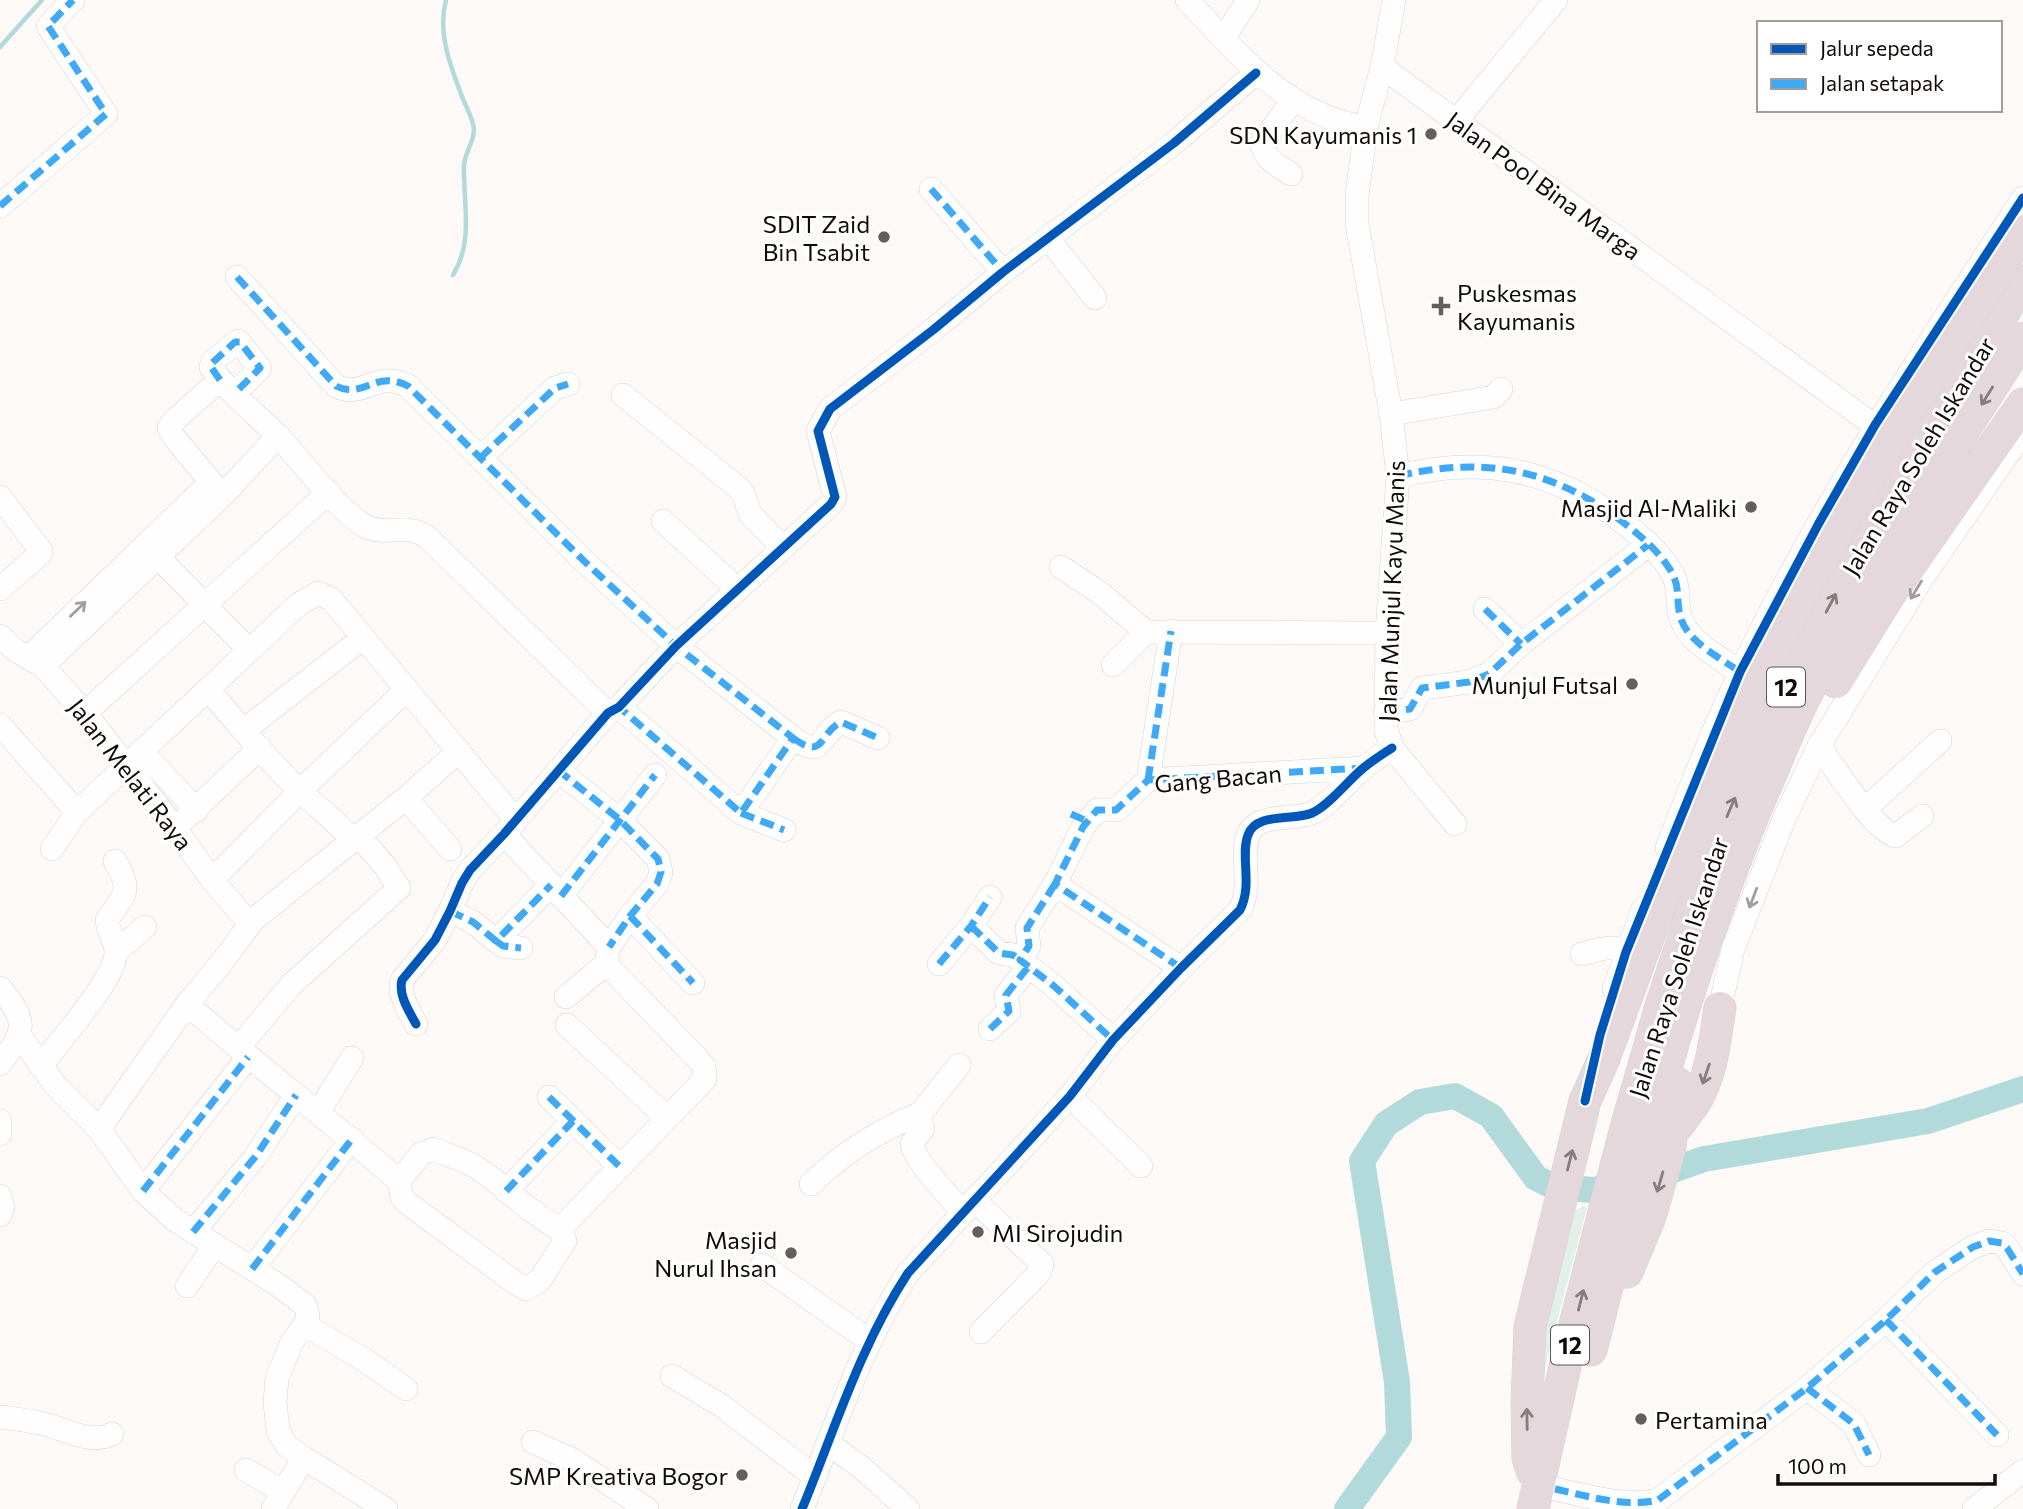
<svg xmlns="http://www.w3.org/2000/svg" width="2023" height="1509" viewBox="0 0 2023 1509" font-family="Commissioner,sans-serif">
  <rect width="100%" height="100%" fill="#fcf9f7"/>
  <path fill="#e2f1e8" d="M 1583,1206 L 1587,1208 L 1542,1378 L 1544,1322 L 1569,1215 Z"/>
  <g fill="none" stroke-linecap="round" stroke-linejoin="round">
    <path stroke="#b3dadb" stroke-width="4.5" d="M 446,0 C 437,33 451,68 463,99 C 466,107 471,115 473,124 C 477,138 465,151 464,165 C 463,203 474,241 453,275
      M 0,47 L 42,0"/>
    <path stroke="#b3dadb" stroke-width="26" d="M 1347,1509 L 1399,1437 L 1397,1382 L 1362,1161 L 1386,1124 L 1420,1102 L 1455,1096 L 1491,1116 L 1536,1178 L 1555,1187 L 1593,1190 L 1642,1181 L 1704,1159 L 1928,1121 L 2023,1089"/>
    <defs>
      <path id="minor" d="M 1187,0 C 1237,53 1289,117 1366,127 L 1382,67 L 1394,0
        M 1223,39 L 1248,0
        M 1382,67 L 1886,434
        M 1456,121 L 1556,0
        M 1366,127 L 1357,195 L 1357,224 L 1391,414 L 1398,476 L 1387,633 L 1386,730 L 1392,748 L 1455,824
        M 1291,174 C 1279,166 1263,159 1262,143 L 1293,100
        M 931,189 L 1003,272
        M 0,206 L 106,114 L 48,26 L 73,0
        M 1048,238 L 1095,298
        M 237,277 L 336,386 C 363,400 375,369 408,386 L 584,561 L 676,646 L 793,738 L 741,813 L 619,707
        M 220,380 L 177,418 L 169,427 L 173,436 L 221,494
        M 234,394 L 260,368 L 238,341 L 213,361 L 211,367 C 230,394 256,414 279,437 C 303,462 336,509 365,526 C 386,537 406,522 427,537 L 608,713
        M 623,395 L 741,490 C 747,498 746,507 751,515 L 783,548
        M 1391,414 L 1494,397 L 1501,389
        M 480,458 L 555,388 L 568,384
        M 1398,476 C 1480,457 1547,467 1616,517 C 1635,531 1656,548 1669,568 C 1682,587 1675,601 1681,619 C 1689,643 1721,658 1740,672
        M 0,497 L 41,551 L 40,554 L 0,589
        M 663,521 L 737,589
        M 158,557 L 249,650
        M 1061,567 L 1100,593 L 1146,632 L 1387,633
        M 1485,609 L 1521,644
        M 0,636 L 15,650 L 43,666 L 85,713 L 175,828 L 212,880 L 245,918 L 253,920
        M 29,657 L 210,483
        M 1113,665 L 1146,632
        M 43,666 L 222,496 L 278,436
        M 209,690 C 238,725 268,760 300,791 C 318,808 336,821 352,839
        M 1385,712 L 1410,709 L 1422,688 L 1469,682 L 1489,674 L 1521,644 L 1648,545
        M 85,713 L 329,492
        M 0,725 L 77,812
        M 243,731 L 363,638
        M 793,738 C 825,761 818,734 841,722 L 878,738
        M 1819,746 C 1835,767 1873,831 1896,836 L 1922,816
        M 141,751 L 197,810
        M 558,770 L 619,819 L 658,859 L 661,872 L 657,884 L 630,916 L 609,947
        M 1148,780 L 1171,631
        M 406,798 L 450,849
        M 1865,809 L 1940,741
        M 741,813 L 784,830
        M 175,828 L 260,748
        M 504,834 L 609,947 L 606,964 L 566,997
        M 1667,848 C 1690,789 1713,729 1741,671 C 1820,505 1923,352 2023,198
        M 52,849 L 77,812 L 299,604 L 318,593 L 331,599 L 516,820
        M 212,880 L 300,791 L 406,690
        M 1055,884 L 1027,928 L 1029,946 L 1020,960 L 1054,986 L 1113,1040
        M 561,896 L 655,775
        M 450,911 L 473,922 L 496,941 L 551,885
        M 630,916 L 693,983
        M 971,926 L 999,953 L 1013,955 L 1020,960
        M 496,941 L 503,946 L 521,948
        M 116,952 L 145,927
        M 1582,954 C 1598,950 1611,944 1626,952
        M 939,964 L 971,926 L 990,897
        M 1181,968 L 1055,884 L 1083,827 L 1097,810 L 1116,810 L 1148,780 L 1364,768
        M 0,988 C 29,1023 25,1030 0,1064
        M 1614,989 L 1643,909
        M 187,1004 C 256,1065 330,1120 399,1181 L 421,1154 L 433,1149 C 450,1157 461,1157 479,1169 C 507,1188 529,1213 560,1229
        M 1720,1008 L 1733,949 L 1784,819 L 1819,746 L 1923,577 L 2023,432
        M 416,1024 C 409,1011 398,995 402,980 L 435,940 L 450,911 L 462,883 L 470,870 L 504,834 L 608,713 L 619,707 L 676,646 L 831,504 L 835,497 L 818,431 L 830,409 L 933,330 L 1003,272 L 1174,143 L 1256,73
        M 567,1025 L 667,1118
        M 990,1029 L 1009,1011 L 1006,995 L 1028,967
        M 20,1036 L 55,1085 L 99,1129 L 143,1191 L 175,1220 L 278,1285 L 305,1305 L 308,1315 L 305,1325 L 292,1342 L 277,1378 L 275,1402 L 278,1431 L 287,1446 L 304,1458 L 386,1509
        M 239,1047 L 291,985 L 399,888 L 385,866 L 358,835
        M 959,1065 L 921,1113 L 920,1119 L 923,1129 L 912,1143 C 912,1158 951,1199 963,1212
        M 41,1066 C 58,1042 117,978 116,951 C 115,940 108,931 107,920 C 125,894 133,891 115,861
        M 1070,1096 L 1141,1166
        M 549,1097 L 619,1166
        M 319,1111 L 352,1058
        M 0,1121 L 0,1134
        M 99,1129 L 187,1004 L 223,961 L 253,920 L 406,798 L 459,751
        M 399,1181 L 402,1197 L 406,1202 L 517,1284 L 526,1289 L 540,1280 L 565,1241 L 560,1229 L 705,1079 L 704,1066 L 697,1058 L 606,964
        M 811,1184 C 843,1152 880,1130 921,1113
        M 143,1191 L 248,1057
        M 506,1191 L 573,1121
        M 0,1196 L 3,1207 L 0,1215
        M 974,1200 L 1042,1264 L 1039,1273 L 981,1332
        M 193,1232 L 256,1156 L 296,1095
        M 762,1265 L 870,1341
        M 252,1269 L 352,1139
        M 187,1286 L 214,1246
        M 1886,1320 L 1997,1435
        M 305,1325 L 363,1359 L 406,1389
        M 672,1376 L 722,1406 L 815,1477
        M 1807,1388 L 1854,1424 L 1869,1455
        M 0,1417 C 15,1419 29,1420 44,1424 C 66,1429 89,1445 112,1434
        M 533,1442 L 573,1460 L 647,1509
        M 828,1443 L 862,1468 L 908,1509
        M 246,1470 L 282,1491
        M 1555,1489 C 1587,1496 1626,1508 1658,1500 L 1807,1388 L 1886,1320 L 1935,1272 L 1973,1247 L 1989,1241 L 2002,1243 L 2007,1248 L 2023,1274
        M 273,1509 L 304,1458
        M 802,1509 C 835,1429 860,1346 908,1273 L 1070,1096 L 1113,1040 L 1181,968 L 1240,910 C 1253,885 1240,856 1248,835 C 1256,812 1293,821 1312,813 C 1328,806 1347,782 1361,770 C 1370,762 1381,755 1392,748
        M 1974,1509 L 2023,1471"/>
      <path id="highway" d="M 1836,682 L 1890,595 L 2023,404
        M 1672,1133 C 1680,1123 1688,1113 1695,1102 C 1712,1075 1715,1039 1720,1008
        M 1627,1272 L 1650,1217 L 1670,1147 L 1677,1083
        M 1591,1350 C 1640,1156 1689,960 1770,776 C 1780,753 1790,728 1801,705 C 1865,577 1947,459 2023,338
        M 1532,1471 L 1528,1458 L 1527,1401 L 1530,1327 L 1585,1101 L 1603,1061 L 1669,881 L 1748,699
        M 1533,1509 L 1571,1340 L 1626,1128 L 1661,1006 L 1711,856 L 1779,700 L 1870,531 L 2023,281"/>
    </defs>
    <use href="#minor" stroke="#d9d3cf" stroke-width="24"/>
    <use href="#highway" stroke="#d8d5d4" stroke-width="33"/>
    <use href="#minor" stroke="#fffefe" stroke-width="23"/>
    <use href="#highway" stroke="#e4d8dd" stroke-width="32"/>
    <defs>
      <path id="highway-bridge" d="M 1748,699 L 1812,575 L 1900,424 L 2023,231"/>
    </defs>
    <use href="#highway-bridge" stroke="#d8d5d4" stroke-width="33" stroke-linecap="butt"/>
    <use href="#highway-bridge" stroke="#e4d8dd" stroke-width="32"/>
    <path stroke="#3fa9f5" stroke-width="7" stroke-dasharray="14 7" stroke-linecap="butt" d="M 931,189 L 1003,272
      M 0,206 L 106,114 L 48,26 L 73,0
      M 237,277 L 336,386 C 363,400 375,369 408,386 L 584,561 L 676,646 L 793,738 L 741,813 L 619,707
      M 220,380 L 211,367 L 211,364 L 235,342 L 240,342 L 260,368 L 234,394
      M 480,458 L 555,388 L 568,384
      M 1398,476 C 1480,457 1547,467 1616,517 C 1635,531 1656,548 1669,568 C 1682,587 1675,601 1681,619 C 1689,643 1721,658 1740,672
      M 1485,609 L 1521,644
      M 1385,712 L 1410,709 L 1422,688 L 1469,682 L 1489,674 L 1521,644 L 1648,545
      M 793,738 C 825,761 818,734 841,722 L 878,738
      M 558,770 L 619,819 L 658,859 L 661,872 L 657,884 L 630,916 L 609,947
      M 1148,780 L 1171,631
      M 741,813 L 784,830
      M 1071,814 L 1087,821
      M 1055,884 L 1027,928 L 1029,946 L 1020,960 L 1054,986 L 1113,1040
      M 561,896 L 655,775
      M 450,911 L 473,922 L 496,941 L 551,885
      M 630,916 L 693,983
      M 971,926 L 999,953 L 1013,955 L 1020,960
      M 496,941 L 503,946 L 521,948
      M 939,964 L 971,926 L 990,897
      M 1181,968 L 1055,884 L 1083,827 L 1097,810 L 1116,810 L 1148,780 L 1364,768
      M 990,1029 L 1009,1011 L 1006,995 L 1028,967
      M 549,1097 L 619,1166
      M 143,1191 L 248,1057
      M 506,1191 L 573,1121
      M 193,1232 L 256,1156 L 296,1095
      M 252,1269 L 352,1139
      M 1886,1320 L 1997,1435
      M 1807,1388 L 1854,1424 L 1869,1455
      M 1555,1489 C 1587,1496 1626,1508 1658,1500 L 1807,1388 L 1886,1320 L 1935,1272 L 1973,1247 L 1989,1241 L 2002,1243 L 2007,1248 L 2023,1274"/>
    <defs>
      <path id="cycleway" d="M 416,1024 C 409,1011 398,995 402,980 L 435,940 L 450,911 L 462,883 L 470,870 L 504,834 L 608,713 L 619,707 L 676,646 L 831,504 L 835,497 L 818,431 L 830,409 L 933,330 L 1003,272 L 1174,143 L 1256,73
        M 1585,1101 L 1600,1035 L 1626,952 L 1740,672 L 1819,523 L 1875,425 L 2023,198
        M 802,1509 C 835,1429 860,1346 908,1273 L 1070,1096 L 1113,1040 L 1181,968 L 1240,910 C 1253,885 1240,856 1248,835 C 1256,812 1293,821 1312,813 C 1328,806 1347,782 1361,770 C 1370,762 1381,755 1392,748"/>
    </defs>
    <use href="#cycleway" stroke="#fff" stroke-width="13"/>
    <use href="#cycleway" stroke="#0057b8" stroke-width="9"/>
  </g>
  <defs><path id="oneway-shaft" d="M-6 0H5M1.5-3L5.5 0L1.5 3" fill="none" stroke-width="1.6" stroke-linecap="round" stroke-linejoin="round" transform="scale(1.75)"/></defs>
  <g stroke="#867c7c">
    <use href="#oneway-shaft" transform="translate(1987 396) rotate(122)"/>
    <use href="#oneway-shaft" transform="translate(1831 603) rotate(-62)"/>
    <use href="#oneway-shaft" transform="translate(1731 807) rotate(-67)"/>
    <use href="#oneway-shaft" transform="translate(1706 1074) rotate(109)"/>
    <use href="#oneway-shaft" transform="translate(1570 1160) rotate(-76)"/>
    <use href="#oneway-shaft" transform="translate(1660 1182) rotate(106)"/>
    <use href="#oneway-shaft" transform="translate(1581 1300) rotate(-76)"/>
    <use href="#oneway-shaft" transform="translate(1527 1419) rotate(-91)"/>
  </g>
  <g stroke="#a19d9b">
    <use href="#oneway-shaft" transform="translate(1916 590) rotate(122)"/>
    <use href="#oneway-shaft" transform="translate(78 609) rotate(-44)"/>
    <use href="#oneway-shaft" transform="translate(1753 898) rotate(111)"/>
  </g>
  <g fill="#655e5a" stroke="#fff" stroke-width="2.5">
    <circle cx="1431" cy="134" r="7"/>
    <circle cx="884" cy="237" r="7"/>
    <path d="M1437.5 295.5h7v7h7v7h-7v7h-7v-7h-7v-7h7z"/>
    <circle cx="1751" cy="507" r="7"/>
    <circle cx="1632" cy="684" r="7"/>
    <circle cx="978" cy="1232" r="7"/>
    <circle cx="791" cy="1253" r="7"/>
    <circle cx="1641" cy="1419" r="7"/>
    <circle cx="742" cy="1475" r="7"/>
  </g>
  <g text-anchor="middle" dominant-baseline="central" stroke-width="6" stroke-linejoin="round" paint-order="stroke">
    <g fill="#fff" stroke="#5a5451" stroke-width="2">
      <rect x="1767" y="667.5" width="38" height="39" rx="5"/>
      <rect x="1551" y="1325.5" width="38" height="39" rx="5"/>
    </g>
    <g font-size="23" font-weight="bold" fill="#130b06">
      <text x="1786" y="687">12</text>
      <text x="1570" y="1345">12</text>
    </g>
    <g font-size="24" fill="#130b06" stroke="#fff" text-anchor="end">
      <text x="1417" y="134">SDN Kayumanis 1</text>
      <text x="870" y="223">SDIT Zaid<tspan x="870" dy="28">Bin Tsabit</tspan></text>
      <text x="1457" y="292" text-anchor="start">Puskesmas<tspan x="1457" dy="28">Kayumanis</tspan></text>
      <text x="1737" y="507">Masjid Al-Maliki</text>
      <text x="1618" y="684">Munjul Futsal</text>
      <text x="992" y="1232" text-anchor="start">MI Sirojudin</text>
      <text x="777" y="1239">Masjid<tspan x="777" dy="28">Nurul Ihsan</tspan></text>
      <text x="1655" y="1419" text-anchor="start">Pertamina</text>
      <text x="728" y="1475">SMP Kreativa Bogor</text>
    </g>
    <g font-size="24" fill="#130b06" stroke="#fff">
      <text transform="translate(1544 185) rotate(36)">Jalan Pool Bina Marga</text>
      <text transform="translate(1918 456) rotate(-59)">Jalan Raya Soleh Iskandar</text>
      <text transform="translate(1391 591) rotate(-88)">Jalan Munjul Kayu Manis</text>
      <text transform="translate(131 774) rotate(52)">Jalan Melati Raya</text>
      <text transform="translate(1218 778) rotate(-5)">Gang Bacan</text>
      <text transform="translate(1678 967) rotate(-72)">Jalan Raya Soleh Iskandar</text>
    </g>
  </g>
  <rect x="1757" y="21" width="245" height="91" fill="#ffffff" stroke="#a19d9b" stroke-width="2"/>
  <rect x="1771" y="44" width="35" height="10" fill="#0057b8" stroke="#a19d9b" stroke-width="2"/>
  <text x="1820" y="56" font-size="21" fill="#130b06">Jalur sepeda</text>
  <rect x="1771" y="79" width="35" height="10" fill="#3fa9f5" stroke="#a19d9b" stroke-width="2"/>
  <text x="1820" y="91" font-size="21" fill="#130b06">Jalan setapak</text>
  <path d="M1778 1474v10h217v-10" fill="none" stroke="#130b06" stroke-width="3.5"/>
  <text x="1788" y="1474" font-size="21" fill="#130b06" stroke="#ffffff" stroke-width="5" paint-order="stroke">100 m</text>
</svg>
